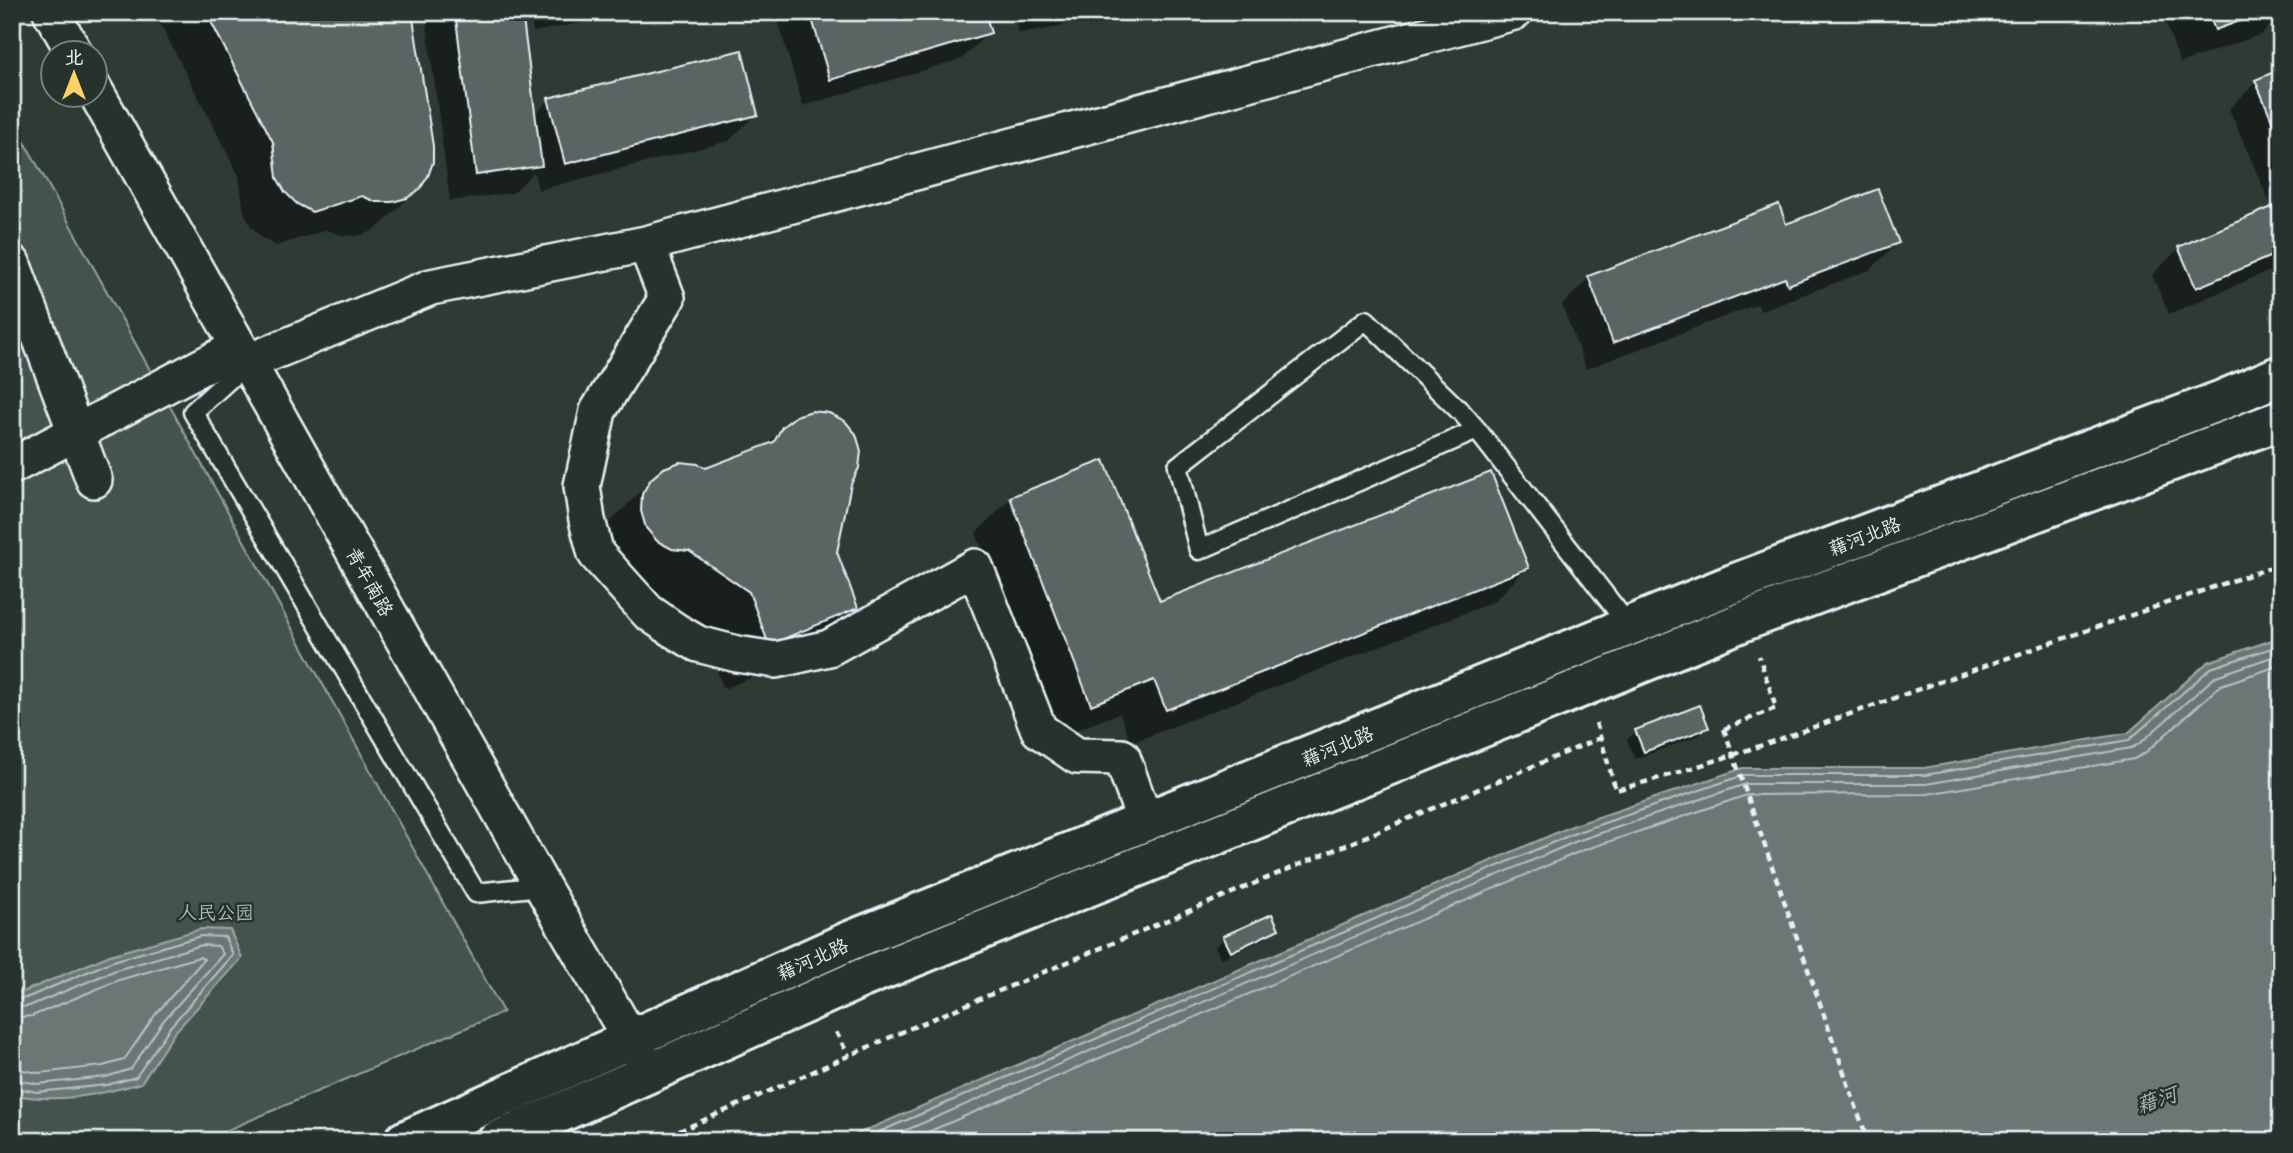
<svg xmlns="http://www.w3.org/2000/svg" width="2293" height="1153" viewBox="0 0 2293 1153" font-family="'Playpen Sans','LXGW WenKai TC',sans-serif">
  <rect width="100%" height="100%" fill="#2e3b35"/>
  <filter id="ink" filterUnits="userSpaceOnUse"><feTurbulence type="fractalNoise" baseFrequency=".0143" numOctaves="2"/><feDisplacementMap in="SourceGraphic" scale="14" xChannelSelector="R" yChannelSelector="G"/><feConvolveMatrix kernelMatrix="1 2 1 2 8 2 1 2 1" color-interpolation-filters="sRGB"/></filter>
  <g filter="url(#ink)">
    <path fill="#45524e" stroke="#96a2a3" stroke-width="2" d="M 12,119 L 503,1012 L 202,1141 L 12,1141 Z"/>
    <path fill="#6b7775" stroke="#9da8a9" stroke-width="2" d="M 2281,637 L 2281,1141 L 841,1141 L 1572,826 L 1743,768 L 1924,768 L 2128,733 L 2208,662 Z
      M 201,929 L 230,930 L 242,958 L 175,1032 L 141,1083 C 100,1095 54,1104 12,1094 L 12,992 L 23,992 L 110,955 Z"/>
    <path fill="#0007" d="M 154,12 L 411,12 L 418,188 L 383,223 L 371,232 L 357,236 L 341,235 L 326,230 L 276,246 L 262,238 L 251,227 L 244,212 L 239,176 Z
      M 425,12 L 520,12 L 534,115 L 549,100 L 756,114 L 729,141 L 538,190 L 534,172 L 513,193 L 450,201 Z
      M 530,12 L 608,12 L 602,19 L 533,32 Z
      M 786,12 L 983,12 L 989,32 L 962,59 L 803,106 L 778,21 Z
      M 1015,12 L 1076,12 L 1061,27 L 1018,33 Z
      M 2162,12 L 2281,12 L 2281,15 L 2262,34 L 2180,63 Z
      M 2281,71 L 2281,266 L 2169,314 L 2152,275 L 2179,248 L 2272,208 L 2229,109 L 2256,82 Z
      M 1897,243 L 1870,270 L 1760,311 L 1758,304 L 1586,369 L 1562,305 L 1589,278 Z
      M 783,428 L 849,483 L 835,552 L 856,608 L 811,653 L 724,689 L 704,637 L 626,593 L 606,526 L 652,480 L 706,470 L 763,448 Z
      M 1103,463 L 1159,603 L 1527,568 L 1493,602 L 1131,743 L 1120,713 L 1056,738 L 976,533 L 1011,498 Z
      M 1707,727 L 1698,736 L 1635,759 L 1627,740 L 1636,731 Z
      M 1277,929 L 1268,937 L 1221,959 L 1215,947 L 1224,938 Z"/>
    <g fill="none" stroke-linecap="round" stroke-linejoin="round">
      <path stroke="#b6c0c4" stroke-width="2" d="M 12,999 L 26,998 L 113,961 L 201,936 L 225,937 L 233,955 L 170,1027 L 136,1077 L 107,1085 L 37,1092 L 12,1087
        M 12,1008 L 29,1006 L 116,970 L 202,945 L 218,946 L 223,954 L 163,1021 L 131,1069 L 106,1077 L 38,1084 L 12,1079
        M 12,1018 L 32,1016 L 119,980 L 199,957 L 204,959 L 155,1015 L 124,1060 L 103,1066 L 39,1073 L 12,1068
        M 858,1141 L 1575,833 L 1744,775 L 1925,775 L 2129,740 L 2211,668 L 2281,645
        M 881,1141 L 1577,841 L 1746,784 L 1926,784 L 2131,748 L 2139,744 L 2216,676 L 2281,654
        M 907,1141 L 1581,851 L 1747,795 L 1927,794 L 2134,759 L 2145,753 L 2221,685 L 2281,665"/>
    </g>
    <path fill="#596563" stroke="#e8f1f8" stroke-width="2" d="M 206,12 L 412,12 L 433,146 L 433,162 L 428,176 L 420,189 L 407,198 L 392,202 L 376,202 L 362,196 L 312,212 L 297,204 L 285,192 L 277,178 L 273,142 Z
      M 455,12 L 522,12 L 542,166 L 476,175 Z
      M 810,12 L 985,12 L 991,33 L 830,80 Z
      M 2208,12 L 2265,12 L 2215,30 Z
      M 742,50 L 758,115 L 565,164 L 548,98 Z
      M 2281,69 L 2281,141 L 2255,80 Z
      M 1878,189 L 1899,243 L 1788,285 L 1785,278 L 1613,343 L 1588,276 L 1779,204 L 1786,224 Z
      M 2281,203 L 2281,252 L 2196,288 L 2178,247 Z
      M 812,411 L 829,413 L 845,421 L 856,434 L 861,451 L 859,468 L 851,484 L 837,552 L 858,608 L 769,645 L 749,592 L 689,551 L 672,549 L 657,541 L 646,528 L 641,511 L 642,494 L 651,479 L 664,468 L 680,462 L 698,464 L 706,468 L 774,442 L 782,427 L 796,416 Z
      M 1104,460 L 1160,601 L 1491,472 L 1529,568 L 1166,710 L 1154,680 L 1091,705 L 1010,497 Z
      M 1700,705 L 1709,728 L 1644,752 L 1635,730 Z
      M 1272,914 L 1279,929 L 1231,952 L 1223,936 Z"/>
    <g fill="none" stroke-linecap="round" stroke-linejoin="round">
      <defs>
        <path id="lane" d="M 248,362 L 193,412 L 476,893 L 542,886
          M 1477,430 L 1199,550 L 1178,466 L 1366,320 L 1463,414 L 1477,430 L 1629,626"/>
        <path id="street" d="M 51,12 L 74,52
          M 94,89 L 542,886 L 645,1064
          M 12,263 L 94,480
          M 248,362 L 431,287 L 646,244
          M 12,466 L 239,347
          M 1145,822 L 1122,757 L 1077,756 L 1039,730 L 975,567 L 829,648 L 776,660 L 737,654 L 698,644 L 674,630 L 648,612 L 596,554 L 587,520 L 582,486 L 598,411 L 667,298 L 646,244 L 1514,12"/>
        <path id="secondary" d="M 404,1141 L 847,942 L 1733,584 L 2222,400 L 2281,375
          M 497,1141 L 862,978 L 1585,686 L 1747,620 L 2281,420"/>
      </defs>
      <use href="#lane" stroke="#e8f1f8" stroke-width="23"/>
      <use href="#street" stroke="#e8f1f8" stroke-width="40"/>
      <use href="#secondary" stroke="#e8f1f8" stroke-width="44"/>
      <path stroke="#e8f1f8" stroke-width="4.5" stroke-dasharray="7 5" stroke-linecap="butt" d="M 1596,723 L 1616,790 C 1726,761 1832,720 1939,682 C 2052,642 2167,603 2281,564
        M 1724,729 L 1776,708 L 1759,656
        M 836,1032 L 849,1056
        M 657,1141 L 911,1028 L 1600,738"/>
      <use href="#lane" stroke="#26332d" stroke-width="18"/>
      <use href="#street" stroke="#26332d" stroke-width="35"/>
      <use href="#secondary" stroke="#26332d" stroke-width="38"/>
      <path stroke="#e8f1f8" stroke-width="4.5" stroke-dasharray="7 5" stroke-linecap="butt" d="M 1724,729 L 1868,1141"/>
    </g>
  </g>
  <g text-anchor="middle" dominant-baseline="central" stroke-width="5" stroke-linejoin="round" paint-order="stroke">
    <g font-size="19" fill="#e8f1f8" stroke="#26332d">
      <text transform="translate(1864 535) rotate(-21)">藉河北路</text>
      <text transform="translate(371 581) rotate(61)">青年南路</text>
      <text transform="translate(1337 745) rotate(-22)">藉河北路</text>
      <text transform="translate(812 958) rotate(-24)">藉河北路</text>
    </g>
    <g font-size="19" fill="#afb9bc" stroke="#26332d">
      <text x="216" y="911">人民公园</text>
    </g>
    <g font-size="21" font-style="italic" fill="#b0babd" stroke="#26332d">
      <text transform="translate(2156 1098) rotate(-19)">藉河</text>
    </g>
  </g>
  <rect width="2293" height="1153" fill="none" stroke="#26332d" stroke-width="42"/>
  <rect x="21" y="21" width="2251" height="1111" fill="none" stroke="#e8f1f8" stroke-width="2.5" filter="url(#ink)"/>
  <g transform="translate(74 74)"><circle r="33" fill="#26332d" stroke="#747f7e" stroke-width="2"/>
  <path d="M0-5L12 26L0 18L-12 26Z" fill="#ffd166"/>
  <text y="-10" font-size="19" font-weight="bold" text-anchor="middle" fill="#e8f1f8">北</text>
  </g>
</svg>
